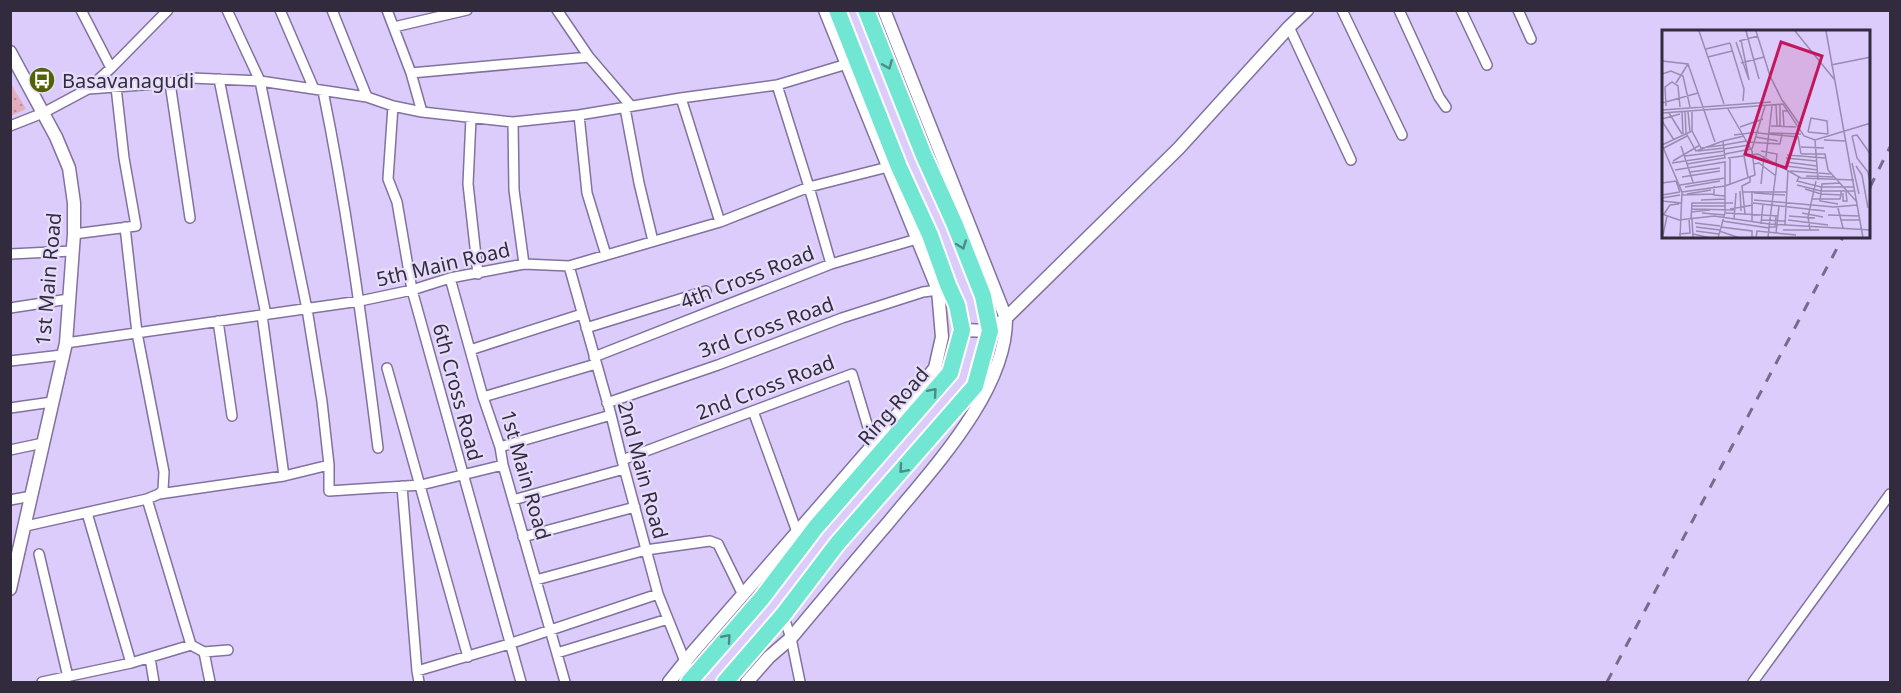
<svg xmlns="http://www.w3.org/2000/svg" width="1901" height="693" viewBox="0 0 1901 693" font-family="'Noto Sans',sans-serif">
  <defs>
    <pattern id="park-dots" width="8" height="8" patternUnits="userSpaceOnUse" patternTransform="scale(1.5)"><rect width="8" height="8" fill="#e5aebe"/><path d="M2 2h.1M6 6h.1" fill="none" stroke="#ba8e9c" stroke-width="1.8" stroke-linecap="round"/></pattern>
  </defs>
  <rect width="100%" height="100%" fill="#dcccfc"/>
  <path fill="url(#park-dots)" d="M 10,82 L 26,109 L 11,116 L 10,116 Z"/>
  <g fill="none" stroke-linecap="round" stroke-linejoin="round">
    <defs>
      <path id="minor" d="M 81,10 L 111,68
        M 227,10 L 260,81 L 307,309 L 322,402 L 329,465 L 329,491 L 421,485 L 503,465
        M 280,10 L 314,89
        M 332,10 L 367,97
        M 387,10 L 411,73 L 422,112
        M 557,10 L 589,57 L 631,106
        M 1342,10 L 1402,135
        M 1399,10 L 1439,97 L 1446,107
        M 1461,10 L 1487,65
        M 1518,10 L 1531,39
        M 394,27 L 467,10
        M 1289,27 L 1351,160
        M 411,73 L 589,57
        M 219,79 L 266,315
        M 170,83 L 190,218
        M 777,85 L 809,187 L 831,264
        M 88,89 L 170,83 L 191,78 L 260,81 L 367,97 L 393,106 L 422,112 L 513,122 L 579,115 L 681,98 L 777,85 L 847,64
        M 323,91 C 347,209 363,328 378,448
        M 681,98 L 720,222
        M 393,106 L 388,179 L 397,202 L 412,290 L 521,682
        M 625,108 L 639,183 L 653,241
        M 579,115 L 587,193 L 606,255
        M 471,118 L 468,184 L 478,274
        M 513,122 L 514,190 L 524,264
        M 10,126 L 43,113 L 88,89 L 111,68 L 168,10
        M 74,234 L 136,226 L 124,158 L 116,87
        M 10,254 L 72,251
        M 569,266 L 611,415 L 622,460 L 658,594 L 692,679
        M 450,278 L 483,397 L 500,447 L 503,465 L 565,682
        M 10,308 L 69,299
        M 262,315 L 284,476
        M 218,321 L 232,416
        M 586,328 L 706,291
        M 66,343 L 360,301 L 412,290 L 450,278 L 524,264 L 569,266 L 720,222 L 809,187 L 888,167
        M 470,350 L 582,314
        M 594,357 L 831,264 L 917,239
        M 10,361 L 62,355
        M 387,368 L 468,657
        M 483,397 L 596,364
        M 607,403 L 718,365 L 842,318 L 923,292 L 938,290
        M 10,408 L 52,402
        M 753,411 L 797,532
        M 500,447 L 611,415
        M 10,450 L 43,443
        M 622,460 L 852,374 L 873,444
        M 402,486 L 417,671 L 419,682
        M 159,494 L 284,476 L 329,465
        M 147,499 L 191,645
        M 10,500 L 32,496
        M 513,500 L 624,469
        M 87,513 L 131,663
        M 26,526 L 147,499 L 159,494 L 163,490 L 164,472 L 137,333 L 125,227
        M 523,537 L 635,507
        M 39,554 L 68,677
        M 536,580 L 646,550 L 710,541 L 718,544 L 743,595
        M 783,615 L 791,638 L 800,682
        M 204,652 L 210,682
        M 557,653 L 668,619
        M 150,658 L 154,682
        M 417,671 L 509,644 L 658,594
        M 42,682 L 131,663 L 191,645 L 204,652 L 228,650
        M 1753,682 L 1890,494"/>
      <path id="tertiary" d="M 10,52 L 56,137 L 69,168 L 74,203 L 74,234 L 66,343 L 10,589
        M 962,330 L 990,331 L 1006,318 L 1179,148 L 1289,27 L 1307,10
        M 669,682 L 693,652 L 866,453 L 935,368 L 942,337 L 938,290 L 825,10
        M 747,682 L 769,657 L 791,638 C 823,600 855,561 888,523 C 932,469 1007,391 1006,318 L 884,10"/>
      <path id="trunk" d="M 689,682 L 762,598 L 816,527 L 950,373 L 962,330 L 957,305 L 948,285 L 930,235 L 899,167 L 837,10
        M 725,682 L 783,615 L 837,544 L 975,386 L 990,331 L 983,296 L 955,225 L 924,156 L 866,10"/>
    </defs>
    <use href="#minor" stroke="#81729e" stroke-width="12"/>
    <use href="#tertiary" stroke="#81729e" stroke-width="15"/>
    <use href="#trunk" stroke="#fff" stroke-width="20"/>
    <use href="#minor" stroke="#fff" stroke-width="9"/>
    <use href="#tertiary" stroke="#fff" stroke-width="12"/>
    <use href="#trunk" stroke="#70e6d3" stroke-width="16"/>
    <path stroke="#766b8a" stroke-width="3" stroke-dasharray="10 10" stroke-linecap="butt" d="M 1870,187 L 1890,147
      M 1607,682 L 1843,237"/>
  </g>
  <defs><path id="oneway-chevron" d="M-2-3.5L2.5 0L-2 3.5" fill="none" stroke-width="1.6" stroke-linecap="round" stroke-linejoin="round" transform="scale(1.5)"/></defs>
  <g stroke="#518888">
    <use href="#oneway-chevron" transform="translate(888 65) rotate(68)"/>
    <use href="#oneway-chevron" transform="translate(962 245) rotate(70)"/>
    <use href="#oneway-chevron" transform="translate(933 392) rotate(-49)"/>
    <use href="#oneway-chevron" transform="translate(903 469) rotate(131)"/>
    <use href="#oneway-chevron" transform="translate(727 638) rotate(-49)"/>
  </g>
  <defs>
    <symbol id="bus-disc" viewBox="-11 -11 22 22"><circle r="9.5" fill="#536207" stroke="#e6ddfa"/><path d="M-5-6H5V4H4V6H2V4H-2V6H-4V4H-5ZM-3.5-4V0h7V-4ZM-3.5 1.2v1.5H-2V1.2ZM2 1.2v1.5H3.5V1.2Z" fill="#fff"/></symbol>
  </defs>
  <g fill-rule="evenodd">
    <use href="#bus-disc" x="27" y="65" width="30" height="30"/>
  </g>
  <g text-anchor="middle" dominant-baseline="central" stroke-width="4.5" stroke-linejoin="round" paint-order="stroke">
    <g font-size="20" fill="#322b3e" stroke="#e6ddfa" text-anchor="start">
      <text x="62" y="80">Basavanagudi</text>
    </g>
    <g font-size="20" fill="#322b3e" stroke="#e6ddfa">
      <text transform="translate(443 264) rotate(-13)">5th Main Road</text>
      <text transform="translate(747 277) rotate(-21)">4th Cross Road</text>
      <text transform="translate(48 279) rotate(-85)">1st Main Road</text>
      <text transform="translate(766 327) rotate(-20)">3rd Cross Road</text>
      <text transform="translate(765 387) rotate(-21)">2nd Cross Road</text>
      <text transform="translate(458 392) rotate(75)">6th Cross Road</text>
      <text transform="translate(893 406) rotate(-49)">Ring Road</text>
      <text transform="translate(643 470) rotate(75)">2nd Main Road</text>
      <text transform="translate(526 475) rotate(74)">1st Main Road</text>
    </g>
  </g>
  <g transform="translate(1662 30)">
    <rect width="208" height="208" fill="#dcccfc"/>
    <path fill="none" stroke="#988cb0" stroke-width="1.5" d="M 37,1 L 62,74M 84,1 L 97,49M 94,1 L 108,46 L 121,72M 133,1 L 172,49M 164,1 L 201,208M 77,11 L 96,6M 74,12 L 87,50 L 79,10M 68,13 L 82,59 L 81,71M 44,19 L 68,13M 46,27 L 70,21M 0,31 L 26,34 L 53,112M 79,33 L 102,27M 169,35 L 209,27M 0,44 L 9,41 L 21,46 L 28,77M 14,53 L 26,34M 121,71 L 138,95M 0,73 L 36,63M 114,75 L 115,96M 118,75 L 118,96M 4,76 L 3,57 L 10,52 L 16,56 L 18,77M 0,80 L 109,72M 23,81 L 24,103 L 34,121 L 61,111 L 63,129M 20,82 L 21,104M 26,82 L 28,102M 30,82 L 30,101M 0,83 L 121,74 L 142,106 L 153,110 L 209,93M 7,83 L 20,104M 0,89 L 18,84M 0,91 L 12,110M 109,96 L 134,97M 78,97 L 101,89M 122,97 L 121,81 L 125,81M 146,102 L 149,88 L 165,91 L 166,104M 146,102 L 166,104M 96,103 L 136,107M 108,103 L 139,104M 72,105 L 97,102M 136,106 L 139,124M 190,106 L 195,128 L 206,142 L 209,159M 190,106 L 195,105 L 209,125M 94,107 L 116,111M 153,110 L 156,150M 162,110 L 184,111M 61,111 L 82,106M 85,112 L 118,114 L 120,104M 0,115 L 20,162 L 18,208M 0,115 L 30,101 L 39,118 L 62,115M 62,115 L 84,111M 19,116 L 31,152M 139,117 L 162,118M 2,118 L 25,106M 62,119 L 87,115M 90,119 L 103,76M 36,121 L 62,118M 99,121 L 115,124 L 114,133M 63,124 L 89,119M 139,124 L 163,124 L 166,140 L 195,172M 125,125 L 163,128M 23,126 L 63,121M 82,126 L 86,147M 104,127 L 110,76M 66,128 L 96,124 L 139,148 L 192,150M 124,128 L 154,131M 11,131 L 38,115M 124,132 L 155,136M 10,133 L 63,125M 190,133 L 197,164M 25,134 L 62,128M 91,134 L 97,133 L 114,146M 124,136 L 156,140M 194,136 L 200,145 L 206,178M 13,140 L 63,132M 128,141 L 170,144M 28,142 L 58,138M 144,146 L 173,147M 20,147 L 58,141M 137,147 L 135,151 L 159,157 L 192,157M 0,153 L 14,151 L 18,162M 68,154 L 68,128M 99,154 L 102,126M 18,155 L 63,148M 135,155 L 159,161 L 192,161M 52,156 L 52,165 L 63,166M 23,157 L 58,151M 143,159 L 159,164 L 179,165 L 179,161M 78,161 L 79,181M 90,161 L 90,192M 20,162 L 63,156 L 93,145 L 90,121 L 66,79M 81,162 L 124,162M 92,163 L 123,165M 181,163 L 181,171 L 185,171 L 184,162M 25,164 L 49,160M 0,165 L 18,162M 20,165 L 52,164M 0,168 L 18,165M 150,169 L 178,169 L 179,165M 39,170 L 63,169M 92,170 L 172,177 L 195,175M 0,171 L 19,173M 91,173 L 163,181M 176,174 L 158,171 L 160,154 L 178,153M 30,176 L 63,176M 176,178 L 181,198M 30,179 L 73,180M 68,179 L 91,175M 29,182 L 48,180M 40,183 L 63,185M 64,183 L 116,186M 140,183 L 161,187M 0,184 L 17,190 L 52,186 L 107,194 L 209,200M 2,184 L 8,175 L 17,174M 83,184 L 80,156 L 88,152 L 88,147M 166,185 L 197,186M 114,186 L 113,197 L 107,197 L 115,134M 127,186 L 153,188M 29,189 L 30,173 L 71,173M 30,189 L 31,207 L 34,208M 72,189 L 74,163M 99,190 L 123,191M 126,190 L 166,195M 179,190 L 198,190M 60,191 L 107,198 L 106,208M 33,193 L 58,196M 99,194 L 101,174M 123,195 L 126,140M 34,197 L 58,200M 59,197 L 90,201 L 90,208M 121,200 L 157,200M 148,200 L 146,187 L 154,151M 34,201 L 57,204M 57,201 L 78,208M 114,203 L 117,176M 17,204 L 28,203 L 27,189M 31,204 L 49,208M 1,205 L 5,186M 56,208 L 63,183 L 63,131M 94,208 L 95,201 L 134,205"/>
    <path fill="#c2185b" fill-opacity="0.15" stroke="#c2185b" stroke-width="3" d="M 119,12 L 160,26 L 124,138 L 83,124 Z"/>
    <rect width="208" height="208" fill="none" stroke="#322b3e" stroke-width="3"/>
  </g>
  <rect width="1901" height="693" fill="none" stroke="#322b3e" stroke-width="24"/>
</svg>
